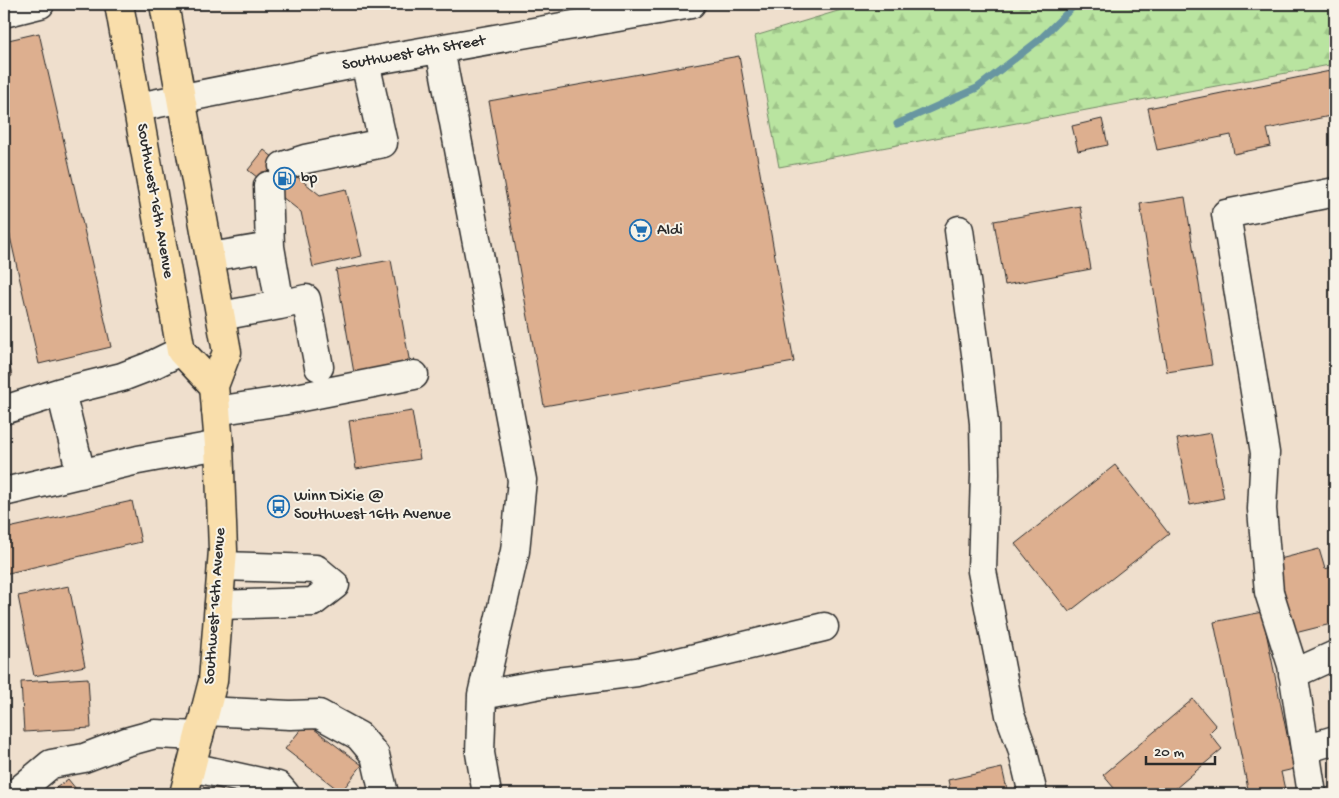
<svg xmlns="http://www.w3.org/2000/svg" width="1339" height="798" viewBox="0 0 1339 798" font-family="'Gochi Hand',sans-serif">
  <defs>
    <pattern id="forest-firs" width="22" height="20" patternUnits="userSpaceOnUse" patternTransform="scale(1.25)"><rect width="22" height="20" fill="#b9e4a0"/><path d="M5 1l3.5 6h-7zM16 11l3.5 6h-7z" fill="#9fc48a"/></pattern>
  </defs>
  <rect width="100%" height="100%" fill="#efdfcd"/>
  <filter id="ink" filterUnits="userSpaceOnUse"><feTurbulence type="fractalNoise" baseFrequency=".02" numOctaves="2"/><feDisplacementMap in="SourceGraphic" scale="10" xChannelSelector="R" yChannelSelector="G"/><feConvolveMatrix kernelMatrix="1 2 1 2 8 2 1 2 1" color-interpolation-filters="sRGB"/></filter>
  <g filter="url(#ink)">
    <path fill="url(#forest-firs)" stroke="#728866" d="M 861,4 L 1335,4 L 1335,64 L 779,167 L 755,36 Z"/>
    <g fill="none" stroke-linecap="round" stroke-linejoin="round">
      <path stroke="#6896a1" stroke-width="7" d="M 897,124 L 977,88 L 1039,40 L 1076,4"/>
    </g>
    <path fill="#ddaf8f" stroke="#2b2b2b" d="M 39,33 L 111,347 L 39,364 L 4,210 L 4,41 Z
      M 739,56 L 794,362 L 544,406 L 489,101 Z
      M 1335,70 L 1335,115 L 1267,129 L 1271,146 L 1234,154 L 1231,135 L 1157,150 L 1148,108 Z
      M 1102,119 L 1108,145 L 1078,151 L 1072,126 Z
      M 264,150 L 320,195 L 346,189 L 362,256 L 313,267 L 301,212 L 248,170 Z
      M 1185,197 L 1212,365 L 1167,372 L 1140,204 Z
      M 1080,206 L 1091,269 L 1005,285 L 994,221 Z
      M 391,260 L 410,364 L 354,373 L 336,270 Z
      M 4,340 L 12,376 L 4,378 Z
      M 412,411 L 420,459 L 356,469 L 349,421 Z
      M 1211,433 L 1224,498 L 1190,505 L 1177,439 Z
      M 1115,465 L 1169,534 L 1069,612 L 1015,544 Z
      M 132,501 L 141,542 L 4,574 L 4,529 Z
      M 1319,549 L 1325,569 L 1335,566 L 1335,623 L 1295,633 L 1276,560 Z
      M 69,586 L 85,666 L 34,676 L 18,596 Z
      M 1262,612 L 1294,769 L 1281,772 L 1286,794 L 1249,794 L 1214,622 Z
      M 88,678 L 91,728 L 24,732 L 21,682 Z
      M 1335,687 L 1335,719 L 1328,688 Z
      M 1193,699 L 1216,726 L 1209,733 L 1222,749 L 1169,794 L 1119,794 L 1103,775 Z
      M 306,723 L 362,765 L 341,792 L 285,749 Z
      M 1002,768 L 1008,794 L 951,794 L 948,780 Z
      M 68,779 L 80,794 L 48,794 Z"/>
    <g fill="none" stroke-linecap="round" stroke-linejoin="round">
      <defs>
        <path id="minor" d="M 4,13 L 40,4
          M 440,49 L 522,480 L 515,551 L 482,695 L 480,753 L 487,794
          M 138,107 L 365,62 L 691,4
          M 283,166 L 305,159 L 383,143 L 365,62
          M 959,230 L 977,361 L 984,423 L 985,474 L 982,571 L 1010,715 L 1022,748 L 1033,794
          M 210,257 L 270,247 L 268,186
          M 280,305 L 306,299 L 319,367
          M 221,316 L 280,305 L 270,247
          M 61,392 L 81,474
          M 4,410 L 61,392 L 122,377 L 148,367 L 181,351
          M 216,411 L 281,401 L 414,375
          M 4,492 L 138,460 L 219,445
          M 219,605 L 313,602 L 335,585 L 316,569 L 222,566
          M 1293,674 L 1335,655
          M 482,695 L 541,684 L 637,672 L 824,627
          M 205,711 L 290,715 L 319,714 L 359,736 L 375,755 L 384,794
          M 1305,749 L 1335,740
          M 191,767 L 278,786 L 285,794
          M 15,794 L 51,764 L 84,758 L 126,742 L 155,734 L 199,736
          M 1312,794 L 1292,665 L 1269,592 L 1262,509 L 1265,453 L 1226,214 L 1335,192"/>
        <path id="major" d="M 119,4 L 181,351 L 214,386
          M 164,4 L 227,352 L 214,386 L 219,445 L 223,550 L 213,681 L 184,794"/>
      </defs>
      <use href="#minor" stroke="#2b2b2b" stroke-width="31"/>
      <use href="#major" stroke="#2b2b2b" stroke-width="31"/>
      <use href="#minor" stroke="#f7f3e8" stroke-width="28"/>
      <use href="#major" stroke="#f9deab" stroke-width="28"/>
    </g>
  </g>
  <defs>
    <symbol id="fuel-ring" viewBox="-11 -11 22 22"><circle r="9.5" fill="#f7f3e8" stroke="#1f6fb2" stroke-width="1.5"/><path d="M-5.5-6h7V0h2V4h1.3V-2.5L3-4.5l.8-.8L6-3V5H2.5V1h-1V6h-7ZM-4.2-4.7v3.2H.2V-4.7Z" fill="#1f6fb2"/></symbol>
    <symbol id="supermarket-ring" viewBox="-11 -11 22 22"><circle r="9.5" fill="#f7f3e8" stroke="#1f6fb2" stroke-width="1.5"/><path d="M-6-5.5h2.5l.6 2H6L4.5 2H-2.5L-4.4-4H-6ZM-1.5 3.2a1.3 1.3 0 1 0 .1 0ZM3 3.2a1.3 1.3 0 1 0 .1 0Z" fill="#1f6fb2"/></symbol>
    <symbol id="bus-ring" viewBox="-11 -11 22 22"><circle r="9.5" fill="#f7f3e8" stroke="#1f6fb2" stroke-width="1.5"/><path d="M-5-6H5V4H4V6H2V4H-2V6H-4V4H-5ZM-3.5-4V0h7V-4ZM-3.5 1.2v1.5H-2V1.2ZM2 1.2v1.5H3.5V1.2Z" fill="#1f6fb2"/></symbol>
  </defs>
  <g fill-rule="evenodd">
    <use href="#fuel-ring" x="272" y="166" width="25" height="25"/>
    <use href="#supermarket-ring" x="628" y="218" width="25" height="25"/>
    <use href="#bus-ring" x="266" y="494" width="25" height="25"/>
  </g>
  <g text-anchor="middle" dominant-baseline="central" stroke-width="4" stroke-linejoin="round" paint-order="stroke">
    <g font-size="16" fill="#2b2b2b" stroke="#f7f3e8">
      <text transform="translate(414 54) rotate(-10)">Southwest 6th Street</text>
      <text transform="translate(154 201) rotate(80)">Southwest 16th Avenue</text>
      <text transform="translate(216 606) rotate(-86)">Southwest 16th Avenue</text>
    </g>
    <g font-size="16" fill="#2b2b2b" stroke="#f7f3e8" text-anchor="start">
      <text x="301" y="179">bp</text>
      <text x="657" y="231">Aldi</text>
      <text x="294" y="497">Winn Dixie @<tspan x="294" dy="18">Southwest 16th Avenue</tspan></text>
    </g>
  </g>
  <rect width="1339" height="798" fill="none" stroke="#f7f3e8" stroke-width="20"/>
  <rect x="10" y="10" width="1319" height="778" fill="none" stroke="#2b2b2b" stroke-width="2" filter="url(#ink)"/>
  <path d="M1146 756v8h69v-8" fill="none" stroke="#2b2b2b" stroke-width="2.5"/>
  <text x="1154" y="756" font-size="15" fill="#2b2b2b" stroke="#f7f3e8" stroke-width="4" paint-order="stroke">20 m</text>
</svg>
